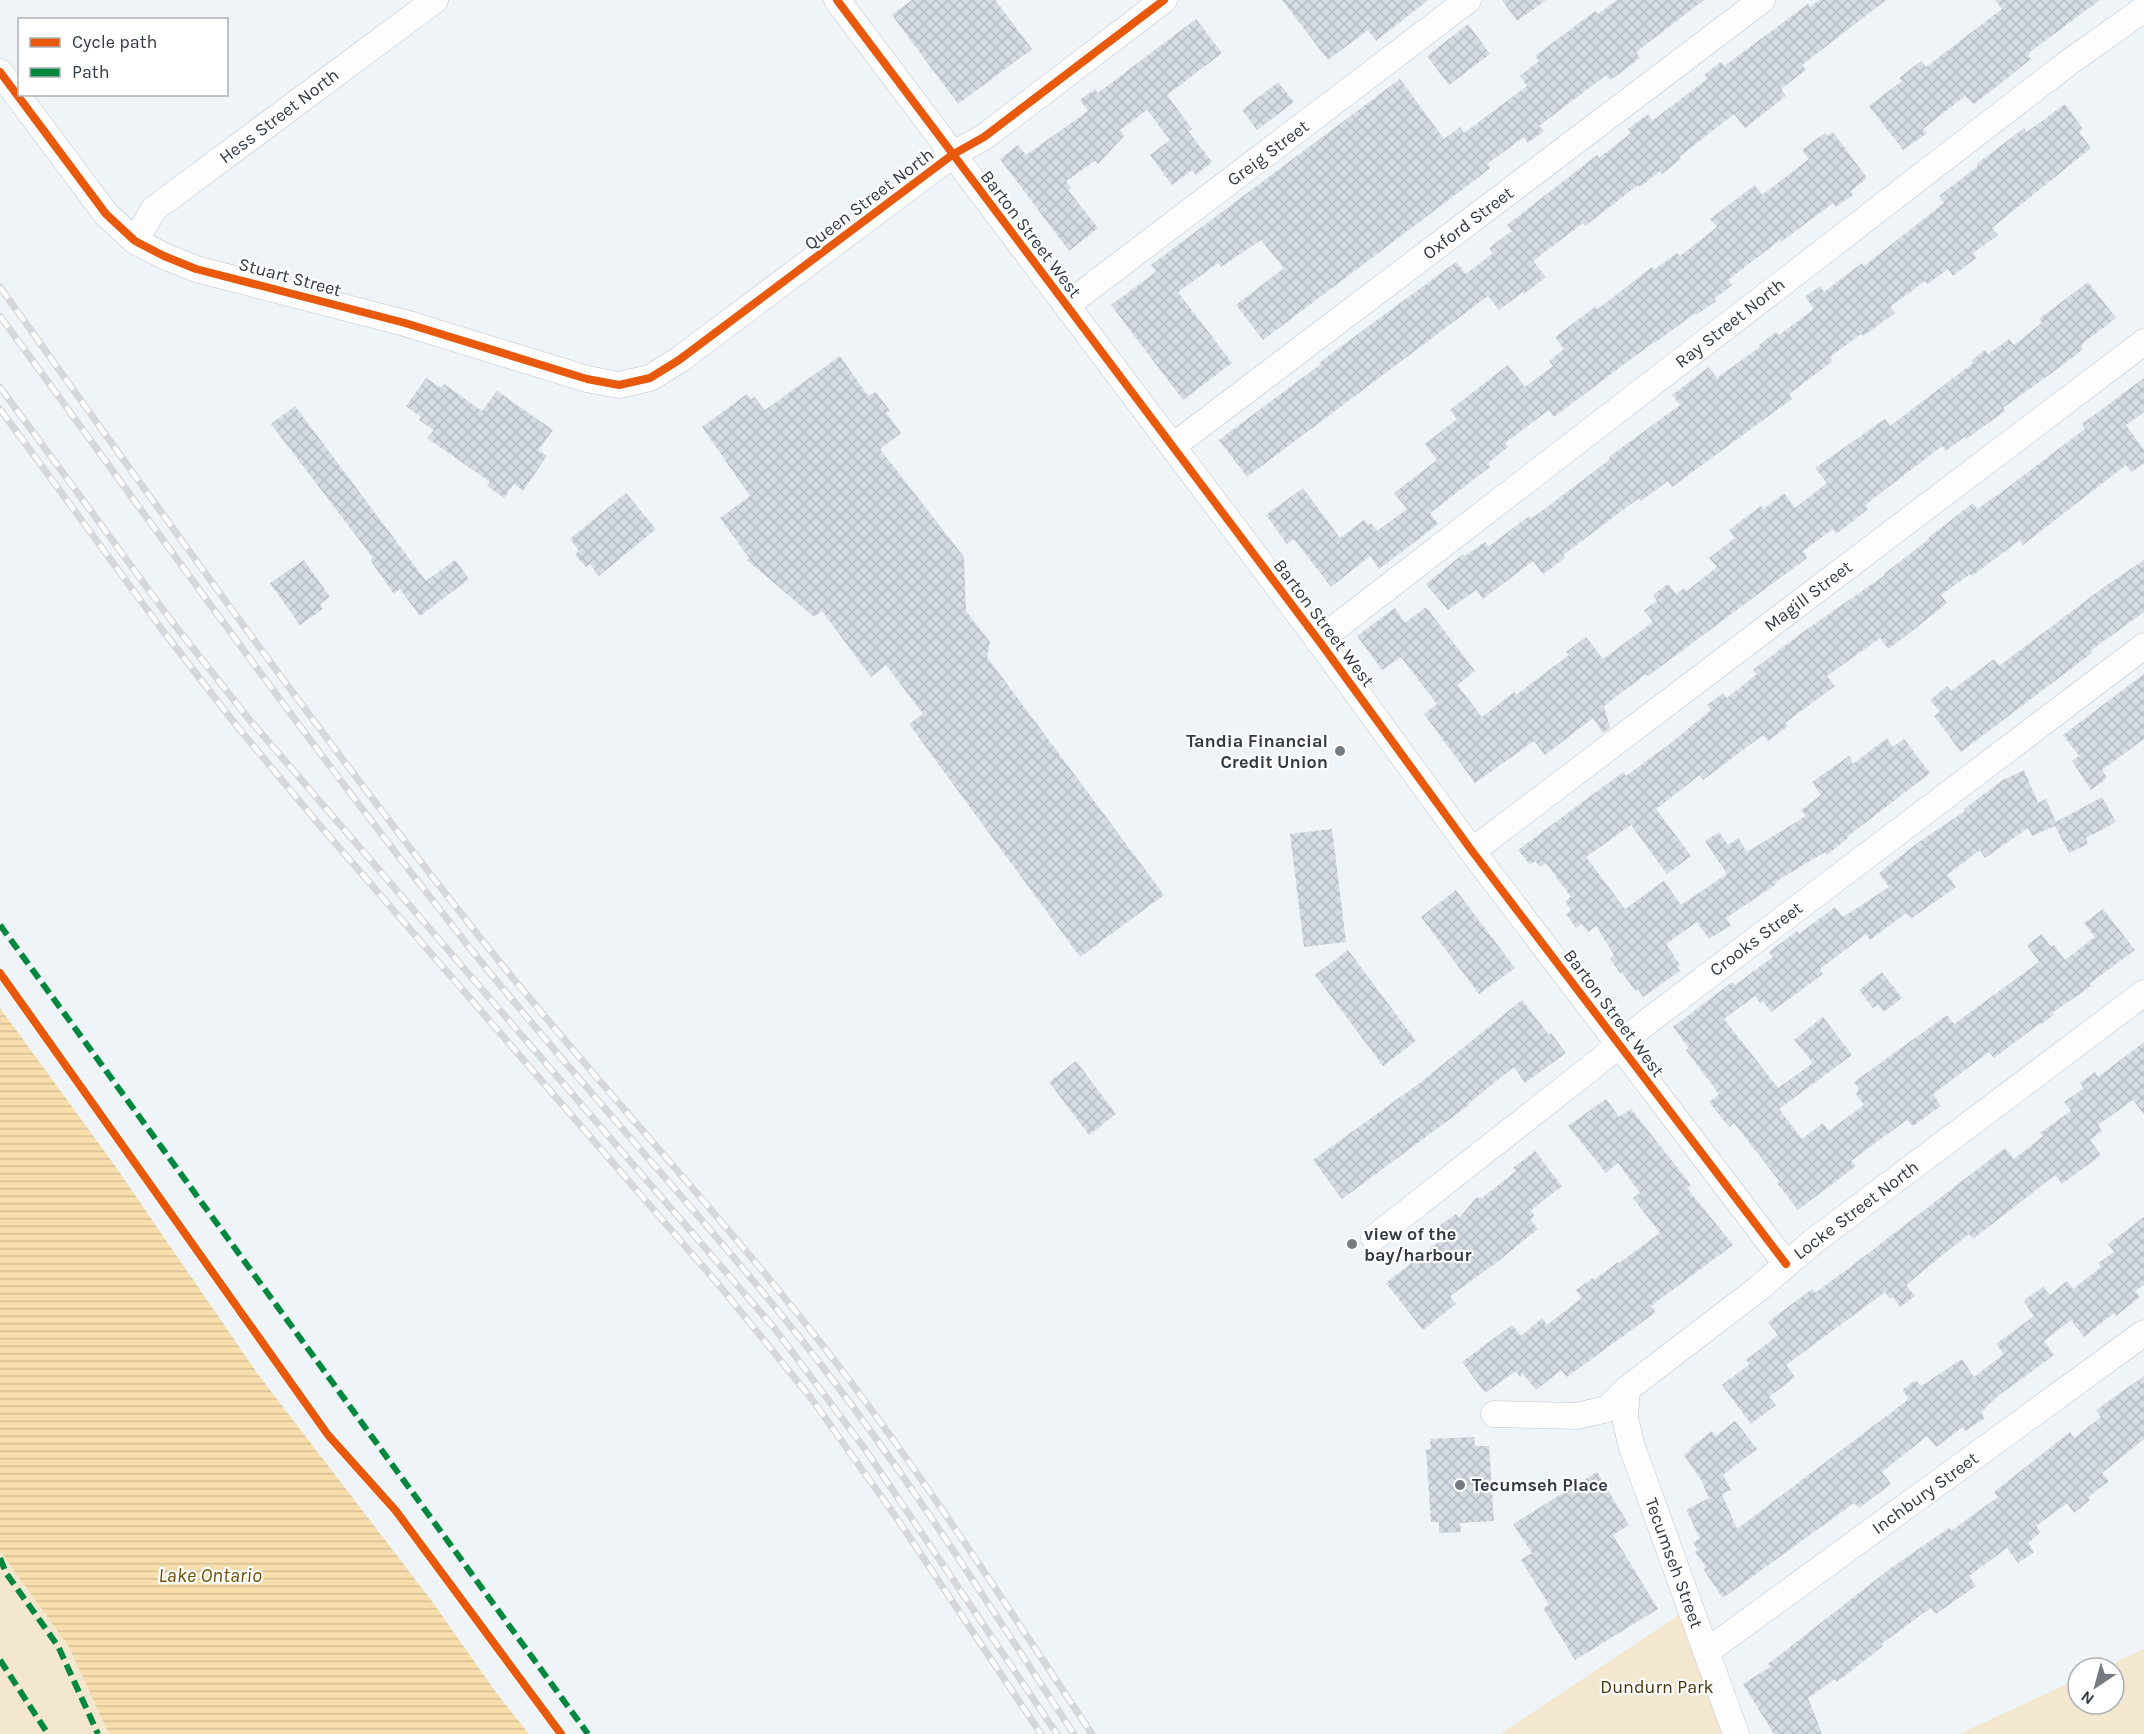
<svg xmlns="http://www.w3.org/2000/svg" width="2144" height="1734" viewBox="0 0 2144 1734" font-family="Karla,sans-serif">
  <defs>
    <pattern id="water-rules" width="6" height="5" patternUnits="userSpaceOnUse" patternTransform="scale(1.5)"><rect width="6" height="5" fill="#f7deac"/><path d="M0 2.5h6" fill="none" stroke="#d4bf95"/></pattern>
    <pattern id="building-cross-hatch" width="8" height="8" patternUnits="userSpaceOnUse" patternTransform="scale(1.5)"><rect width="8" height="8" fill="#d5dbe2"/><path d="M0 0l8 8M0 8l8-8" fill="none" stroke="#b7bdc3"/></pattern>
  </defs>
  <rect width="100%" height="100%" fill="#eff4f9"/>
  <path fill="#f4e7cf" d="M 0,1551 L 69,1647 L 109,1734 L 0,1734 Z
    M 1680,1614 L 1711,1696 L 1722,1734 L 1500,1734 Z
    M 2144,1649 L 2144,1734 L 1959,1734 L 2078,1679 L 2078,1704 L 2114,1704 L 2114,1668 L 2103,1668 Z"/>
  <path fill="url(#water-rules)" d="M 0,1008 L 113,1163 L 257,1373 L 431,1600 L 495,1691 L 529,1734 L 109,1734 L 69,1647 L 0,1551 Z"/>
  <path fill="url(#building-cross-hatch)" d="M 912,0 L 995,0 L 1032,49 L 958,104 L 892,15 Z
    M 1282,0 L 1428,0 L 1376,41 L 1368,30 L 1328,60 Z
    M 1502,0 L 1546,0 L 1517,21 Z
    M 1617,0 L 1704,0 L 1636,52 L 1640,58 L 1623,71 L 1610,80 L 1606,75 L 1539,126 L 1544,131 L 1528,143 L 1524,137 L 1487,164 L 1490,168 L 1475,180 L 1263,340 L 1236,305 L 1284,268 L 1261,240 L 1221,267 L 1218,263 L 1178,292 L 1232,363 L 1183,400 L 1111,305 L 1156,272 L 1151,265 L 1400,79 L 1444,139 L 1460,127 L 1464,133 L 1527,86 L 1520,76 L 1539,61 L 1535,56 L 1595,11 L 1598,14 Z
    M 1819,0 L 1886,0 L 1802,65 L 1806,70 L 1781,89 L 1786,96 L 1745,128 L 1734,114 L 1679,157 L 1681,159 L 1662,174 L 1660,171 L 1640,187 L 1638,185 L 1585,226 L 1583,223 L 1533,261 L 1546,277 L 1524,294 L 1523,292 L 1499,310 L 1488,296 L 1247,477 L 1219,440 L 1321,364 L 1319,363 L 1335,351 L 1456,262 L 1466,274 L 1493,253 L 1489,248 L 1512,231 L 1507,225 L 1597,155 L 1599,158 L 1631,133 L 1628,129 L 1648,114 L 1652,121 L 1707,79 L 1704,75 L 1721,62 L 1724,66 L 1808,4 L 1811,7 Z
    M 1995,0 L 2100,0 L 2030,52 L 2028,56 L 2031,59 L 2000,84 L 1974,104 L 1965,96 L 1923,129 L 1927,133 L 1903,150 L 1869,106 L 1902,81 L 1899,78 L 1921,61 L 1926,67 L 2002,9 Z
    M 1196,19 L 1222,53 L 1167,95 L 1192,129 L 1188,131 L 1212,162 L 1196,175 L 1192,170 L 1172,185 L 1150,155 L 1170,140 L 1147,110 L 1120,130 L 1124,136 L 1098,164 L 1095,161 L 1066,181 L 1071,188 L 1068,190 L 1098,228 L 1069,251 L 1000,159 L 1018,145 L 1026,155 L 1088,111 L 1080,100 L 1095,89 L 1098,93 Z
    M 1468,24 L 1490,54 L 1449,85 L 1427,56 Z
    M 1278,82 L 1294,102 L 1257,130 L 1242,110 Z
    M 2065,104 L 2083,129 L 2079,132 L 2091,148 L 1992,228 L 1998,235 L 1973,253 L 1976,258 L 1953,276 L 1948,269 L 1928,284 L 1925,281 L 1890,307 L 1895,313 L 1863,336 L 1861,334 L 1830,357 L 1833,361 L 1789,394 L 1792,399 L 1672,487 L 1668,481 L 1641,501 L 1639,498 L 1563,555 L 1565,558 L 1543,574 L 1533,561 L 1483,599 L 1476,590 L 1448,610 L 1426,584 L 1463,554 L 1465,556 L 1485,542 L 1488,547 L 1529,516 L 1531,519 L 1583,480 L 1610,459 L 1609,457 L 1680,405 L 1672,395 L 1709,367 L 1717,378 L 1760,347 L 1759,345 L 1776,332 L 1779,335 L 1814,309 L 1805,297 L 1820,286 L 1824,292 L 1862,263 L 1864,266 L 1944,203 L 1939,196 L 1978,166 L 1977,164 L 2024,128 L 2027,132 Z
    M 1833,132 L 1867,178 L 1851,191 L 1853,195 L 1836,207 L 1833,203 L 1781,242 L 1780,240 L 1728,280 L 1732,285 L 1714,299 L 1716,301 L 1696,315 L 1695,313 L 1655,343 L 1654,342 L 1554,417 L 1549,410 L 1505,443 L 1508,447 L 1488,463 L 1490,467 L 1430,513 L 1438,524 L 1379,569 L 1370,556 L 1331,587 L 1294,539 L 1287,544 L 1266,515 L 1303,488 L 1340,538 L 1364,520 L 1369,525 L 1371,523 L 1377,531 L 1407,509 L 1394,493 L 1437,460 L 1425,444 L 1457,419 L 1450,410 L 1508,365 L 1525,387 L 1553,366 L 1549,361 L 1564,349 L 1555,337 L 1596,306 L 1598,309 L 1652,267 L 1654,270 L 1677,253 L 1680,256 L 1717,227 L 1710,219 L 1755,185 L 1762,195 L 1809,159 L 1802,150 L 1825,133 L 1827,136 Z
    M 2088,282 L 2116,318 L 2082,344 L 2082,350 L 2060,367 L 2003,408 L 2005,411 L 1966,439 L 1964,437 L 1946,451 L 1942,446 L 1865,505 L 1868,509 L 1852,522 L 1836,534 L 1833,529 L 1803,551 L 1807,558 L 1648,676 L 1646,674 L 1604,706 L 1610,728 L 1603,733 L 1593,718 L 1545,755 L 1534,741 L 1475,783 L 1424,714 L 1437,704 L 1401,657 L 1382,670 L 1357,636 L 1395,608 L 1405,623 L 1426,607 L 1475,671 L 1457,685 L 1482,717 L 1514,692 L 1516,695 L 1569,655 L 1566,652 L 1586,637 L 1603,659 L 1653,622 L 1644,610 L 1657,601 L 1653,595 L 1668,584 L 1676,594 L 1684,588 L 1687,591 L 1717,567 L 1709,558 L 1735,538 L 1729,530 L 1761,506 L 1764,509 L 1784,493 L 1795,508 L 1827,483 L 1815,468 L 1885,419 L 1890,426 L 1973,363 L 1971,361 L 1985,350 L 1988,354 L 2009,339 L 2014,345 L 2042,323 L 2039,319 Z
    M 840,356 L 868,396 L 876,392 L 890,411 L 886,413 L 901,433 L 880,449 L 964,557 L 966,611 L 990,642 L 987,657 L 1164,895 L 1080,957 L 909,724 L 923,714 L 886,665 L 871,677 L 822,611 L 814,617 L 747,560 L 750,559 L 720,518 L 750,496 L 702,427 L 747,394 L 751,399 L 755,397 L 765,410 Z
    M 426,378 L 441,388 L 444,384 L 482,411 L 497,391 L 553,430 L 538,450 L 547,456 L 523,491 L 514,484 L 504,498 L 487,486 L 490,482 L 427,438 L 434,430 L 419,420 L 421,417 L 406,406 Z
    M 2144,378 L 2144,412 L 2126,425 L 2144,450 L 2144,463 L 2131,472 L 2126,465 L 2023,545 L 2020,540 L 1972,576 L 1970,574 L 1941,595 L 1947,603 L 1906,636 L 1888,649 L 1880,638 L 1827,676 L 1835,686 L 1785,723 L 1788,726 L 1768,741 L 1763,735 L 1703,780 L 1700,775 L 1656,809 L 1691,856 L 1667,874 L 1631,825 L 1586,857 L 1625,909 L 1664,881 L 1681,905 L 1727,874 L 1705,841 L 1719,832 L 1728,845 L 1738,838 L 1747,852 L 1806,816 L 1801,810 L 1821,795 L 1812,782 L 1849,756 L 1853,764 L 1887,738 L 1893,747 L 1904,739 L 1930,773 L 1847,837 L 1848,838 L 1827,855 L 1825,852 L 1775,882 L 1776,884 L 1726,918 L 1731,925 L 1709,939 L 1697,922 L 1666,944 L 1680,965 L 1677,967 L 1680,971 L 1643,997 L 1638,989 L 1635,991 L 1622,972 L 1620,973 L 1610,959 L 1614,955 L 1596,926 L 1588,932 L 1582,924 L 1576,928 L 1566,914 L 1571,910 L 1565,901 L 1571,897 L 1546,863 L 1540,867 L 1535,861 L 1530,865 L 1518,850 L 1623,772 L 1626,776 L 1667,746 L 1711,710 L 1707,705 L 1723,693 L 1727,698 L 1757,674 L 1753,670 L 1803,632 L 1885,575 L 1884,574 L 1929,539 L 1928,538 L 1973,503 L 1977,509 L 2003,491 L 2085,429 L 2082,424 Z
    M 295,406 L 426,581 L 455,560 L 469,579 L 420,616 L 400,589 L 394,594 L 370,560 L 373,558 L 271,424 Z
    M 626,493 L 656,529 L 599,576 L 590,564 L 586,567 L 575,555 L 579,551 L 570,539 Z
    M 304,560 L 330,597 L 320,604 L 323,609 L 300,625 L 270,583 Z
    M 2144,560 L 2144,612 L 2090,651 L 2092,653 L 1961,752 L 1934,716 L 1940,712 L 1930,700 L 1947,686 L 1951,691 L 1994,659 L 1999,666 L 2104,587 Z
    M 2144,674 L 2144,739 L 2102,770 L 2107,778 L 2091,790 L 2072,761 L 2079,756 L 2063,735 Z
    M 2024,770 L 2038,803 L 2046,799 L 2056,822 L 2102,797 L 2116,822 L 2086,838 L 2088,844 L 2069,853 L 2055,826 L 2032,836 L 2028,828 L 1985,858 L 1980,850 L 1947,875 L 1956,887 L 1912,918 L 1910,918 L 1906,913 L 1870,940 L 1866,934 L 1820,969 L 1823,974 L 1771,1012 L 1763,1001 L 1760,1003 L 1755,996 L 1724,1019 L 1778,1088 L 1813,1063 L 1794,1040 L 1823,1017 L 1852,1055 L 1779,1109 L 1802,1139 L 1823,1123 L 1829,1131 L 1864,1105 L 1856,1094 L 1859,1089 L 1854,1082 L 1947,1015 L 1954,1024 L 2039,962 L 2027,945 L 2042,934 L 2051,947 L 2054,945 L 2065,960 L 2095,937 L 2084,923 L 2103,909 L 2135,950 L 2089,984 L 2091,986 L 2052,1013 L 2054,1015 L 2040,1025 L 2039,1024 L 1994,1058 L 1989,1052 L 1933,1094 L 1941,1106 L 1913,1126 L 1907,1120 L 1871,1146 L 1851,1161 L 1856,1166 L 1798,1210 L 1777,1183 L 1779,1181 L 1734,1123 L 1729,1127 L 1709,1102 L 1719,1094 L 1686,1050 L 1689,1048 L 1673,1027 L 1732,982 L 1735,985 L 1773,957 L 1769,952 L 1797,931 L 1799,934 L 1835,907 L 1843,917 L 1889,887 L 1879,873 L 1916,844 L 1965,811 L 1964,809 L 2003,780 Z
    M 1332,829 L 1346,942 L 1304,947 L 1290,834 Z
    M 1456,890 L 1515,968 L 1479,994 L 1421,917 Z
    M 1348,950 L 1416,1041 L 1383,1066 L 1315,975 Z
    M 1882,972 L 1902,998 L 1884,1012 L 1878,1005 L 1873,1008 L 1859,990 Z
    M 1522,1000 L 1549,1035 L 1551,1033 L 1566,1053 L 1525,1083 L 1514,1067 L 1468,1104 L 1469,1105 L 1461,1111 L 1342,1199 L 1313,1160 L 1421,1082 Z
    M 2144,1042 L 2144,1114 L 2133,1100 L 2098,1125 L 2102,1131 L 2090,1140 L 2101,1155 L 2062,1184 L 2055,1175 L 1973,1239 L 1969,1234 L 1945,1253 L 1906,1285 L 1915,1296 L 1900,1307 L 1893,1297 L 1890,1299 L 1885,1292 L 1786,1365 L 1795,1377 L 1769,1397 L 1776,1405 L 1751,1424 L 1722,1385 L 1750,1364 L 1746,1360 L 1778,1335 L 1768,1322 L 1812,1289 L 1815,1293 L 1853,1265 L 2005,1148 L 2014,1159 L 2043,1136 L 2040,1133 L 2071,1111 L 2064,1102 L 2084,1088 L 2080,1083 L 2095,1072 L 2098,1077 Z
    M 1076,1061 L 1116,1114 L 1089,1135 L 1049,1082 Z
    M 1606,1099 L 1619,1117 L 1631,1109 L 1691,1185 L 1687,1188 L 1733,1245 L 1651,1306 L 1656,1312 L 1567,1377 L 1561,1370 L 1536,1390 L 1523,1374 L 1520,1377 L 1516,1371 L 1485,1393 L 1462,1362 L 1512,1325 L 1521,1336 L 1542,1318 L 1547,1325 L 1582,1298 L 1576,1290 L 1593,1278 L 1594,1280 L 1618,1262 L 1619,1263 L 1660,1233 L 1633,1198 L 1640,1193 L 1618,1163 L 1606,1173 L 1568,1126 Z
    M 1535,1151 L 1562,1186 L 1530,1211 L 1535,1216 L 1530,1219 L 1538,1229 L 1496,1263 L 1450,1296 L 1456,1304 L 1423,1330 L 1386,1283 L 1447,1235 L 1440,1225 L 1456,1214 L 1459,1218 L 1476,1198 L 1482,1198 L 1516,1171 L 1513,1168 Z
    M 2144,1217 L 2144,1285 L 2135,1291 L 2140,1297 L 2116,1316 L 2114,1313 L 2084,1337 L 2071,1320 L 2044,1341 L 2054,1355 L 1998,1396 L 1981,1412 L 1985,1418 L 1965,1431 L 1963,1427 L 1936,1447 L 1927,1436 L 1882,1472 L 1891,1484 L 1859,1508 L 1854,1503 L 1723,1598 L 1703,1569 L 1706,1567 L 1695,1552 L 1698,1550 L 1693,1543 L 1700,1538 L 1686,1510 L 1709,1498 L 1701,1480 L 1684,1455 L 1691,1450 L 1690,1448 L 1712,1431 L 1716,1436 L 1735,1421 L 1757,1449 L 1723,1475 L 1731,1490 L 1722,1494 L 1737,1529 L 1909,1399 L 1902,1390 L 1916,1380 L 1921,1386 L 1962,1359 L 1974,1377 L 2004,1354 L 1996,1344 L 2034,1316 L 2024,1302 L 2026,1299 L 2043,1287 L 2050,1295 L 2067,1281 L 2073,1289 L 2101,1267 L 2098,1263 L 2114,1252 L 2108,1244 Z
    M 2144,1376 L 2144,1439 L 2102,1473 L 2109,1481 L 2088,1497 L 2090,1500 L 2074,1513 L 2067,1503 L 2036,1526 L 2041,1532 L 2028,1543 L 2034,1552 L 2018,1563 L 2007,1548 L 1969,1576 L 1976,1586 L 1936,1614 L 1931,1608 L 1881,1644 L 1883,1646 L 1837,1682 L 1835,1679 L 1808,1698 L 1822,1734 L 1774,1734 L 1743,1684 L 1770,1667 L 1768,1664 L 1891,1568 L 1949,1528 L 1951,1531 L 1998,1497 L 1994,1492 L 2070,1432 L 2074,1438 L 2101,1417 L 2096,1410 Z
    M 1474,1437 L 1475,1446 L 1489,1446 L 1494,1521 L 1460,1523 L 1461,1532 L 1439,1533 L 1439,1522 L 1431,1522 L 1426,1450 L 1431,1449 L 1430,1439 Z
    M 1597,1472 L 1629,1525 L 1613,1535 L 1658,1609 L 1575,1660 L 1543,1608 L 1549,1605 L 1521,1560 L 1532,1553 L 1513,1524 Z"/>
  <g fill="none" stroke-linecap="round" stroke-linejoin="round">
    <defs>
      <path id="minor" d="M 837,0 L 1322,645 L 1472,851 L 1786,1264
        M 0,72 L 106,214 L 135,241 L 164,256 L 196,269 L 405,323 L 587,379 L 619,385 L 650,378 L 679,360 L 952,155 L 984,137 L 1164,0
        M 135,241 L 154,209 L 435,0
        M 1067,305 L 1468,0
        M 1173,446 L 1762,0
        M 1318,641 L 2068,63 L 2144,9
        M 1472,851 L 2144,342
        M 1374,1238 L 1592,1067 L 1647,1022 L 2144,646
        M 1627,1389 L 1625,1417 L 1631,1444 L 1736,1734
        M 1494,1414 L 1577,1416 L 1607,1409 L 1627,1389 L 1759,1288 L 1814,1241 L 2144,993
        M 1706,1652 L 2144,1333"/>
    </defs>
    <use href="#minor" stroke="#bfc5cb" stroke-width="27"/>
    <use href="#minor" stroke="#fdfdfe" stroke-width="26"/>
    <defs>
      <path id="rail" d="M 0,287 C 157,507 314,728 482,940 C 599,1087 730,1223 844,1373 C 932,1489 1011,1613 1092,1734
        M 0,316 C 155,528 307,742 470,948 C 587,1095 718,1230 832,1379 C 919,1493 995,1615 1074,1734
        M 0,387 L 170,619 L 248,718 L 775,1329 L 865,1449 L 1057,1734
        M 0,409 L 160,627 L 236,725 L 316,821 L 719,1285 L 811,1398 L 898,1520 L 1041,1734"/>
    </defs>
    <use href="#rail" stroke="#d6d7da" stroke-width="7"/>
    <use href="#rail" stroke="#fff" stroke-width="4.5" stroke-dasharray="14" stroke-linecap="butt"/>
    <path stroke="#00873e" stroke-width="6" stroke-dasharray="12 6" stroke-linecap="butt" d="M 0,925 L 588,1734
      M 0,1558 L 6,1573 L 58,1646 L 98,1734
      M 0,1660 L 48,1734"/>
    <defs>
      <path id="cycleway" d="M 837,0 L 1322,645 L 1472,851 L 1786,1264
        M 0,72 L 106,214 L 135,241 L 164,256 L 196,269 L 405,323 L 587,379 L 619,385 L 650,378 L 679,360 L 952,155 L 984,137 L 1164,0
        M 0,973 L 328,1435 L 396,1511 L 561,1734"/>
    </defs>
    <use href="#cycleway" stroke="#fff" stroke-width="11"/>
    <use href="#cycleway" stroke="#e8590c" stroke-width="8"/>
  </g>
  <g fill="#747b83" stroke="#fff" stroke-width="2">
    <circle cx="1340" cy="751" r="6"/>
    <circle cx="1352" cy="1244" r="6"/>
    <circle cx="1460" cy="1485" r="6"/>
  </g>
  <g text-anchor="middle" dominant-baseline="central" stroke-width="4.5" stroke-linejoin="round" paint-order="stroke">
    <g font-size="18" fill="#323a43" stroke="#fff">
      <text transform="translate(279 116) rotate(-37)">Hess Street North</text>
      <text transform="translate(1268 153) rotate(-37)">Greig Street</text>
      <text transform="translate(869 199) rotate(-37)">Queen Street North</text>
      <text transform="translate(1468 223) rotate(-37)">Oxford Street</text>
      <text transform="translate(1031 234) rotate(53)">Barton Street West</text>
      <text transform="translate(290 277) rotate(15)">Stuart Street</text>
      <text transform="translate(1730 323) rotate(-38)">Ray Street North</text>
      <text transform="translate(1808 596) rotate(-37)">Magill Street</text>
      <text transform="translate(1324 623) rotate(53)">Barton Street West</text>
      <text transform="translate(1756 939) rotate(-37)">Crooks Street</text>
      <text transform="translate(1614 1013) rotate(53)">Barton Street West</text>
      <text transform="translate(1856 1210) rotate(-37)">Locke Street North</text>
      <text transform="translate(1925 1493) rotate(-36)">Inchbury Street</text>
      <text transform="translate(1674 1563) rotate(70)">Tecumseh Street</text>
    </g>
    <g font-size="18" font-weight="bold" fill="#323a43" stroke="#fff" text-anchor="start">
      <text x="1328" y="741" text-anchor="end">Tandia Financial<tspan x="1328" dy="21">Credit Union</tspan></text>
      <text x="1364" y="1234">view of the<tspan x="1364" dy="21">bay/harbour</tspan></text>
      <text x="1472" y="1485">Tecumseh Place</text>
    </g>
    <g font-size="18" fill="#473409" stroke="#fff">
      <text x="1657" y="1687">Dundurn Park</text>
    </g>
    <g font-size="20" font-style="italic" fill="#715100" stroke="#fff">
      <text x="210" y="1575">Lake Ontario</text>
    </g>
  </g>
  <rect x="18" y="18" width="210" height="78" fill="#ffffff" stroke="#adb0b4" stroke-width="1.5"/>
  <rect x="30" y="38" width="30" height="9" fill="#e8590c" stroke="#adb0b4" stroke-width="1.5"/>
  <text x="72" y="48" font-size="18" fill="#323a43">Cycle path</text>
  <rect x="30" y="68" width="30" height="9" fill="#00873e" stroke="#adb0b4" stroke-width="1.5"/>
  <text x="72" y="78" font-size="18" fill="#323a43">Path</text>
  <g transform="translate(2096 1686) rotate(216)"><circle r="28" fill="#ffffff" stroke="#adb0b4" stroke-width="1.5"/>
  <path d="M0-4.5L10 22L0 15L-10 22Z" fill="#747b83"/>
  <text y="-9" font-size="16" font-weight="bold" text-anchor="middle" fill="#323a43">N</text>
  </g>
</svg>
